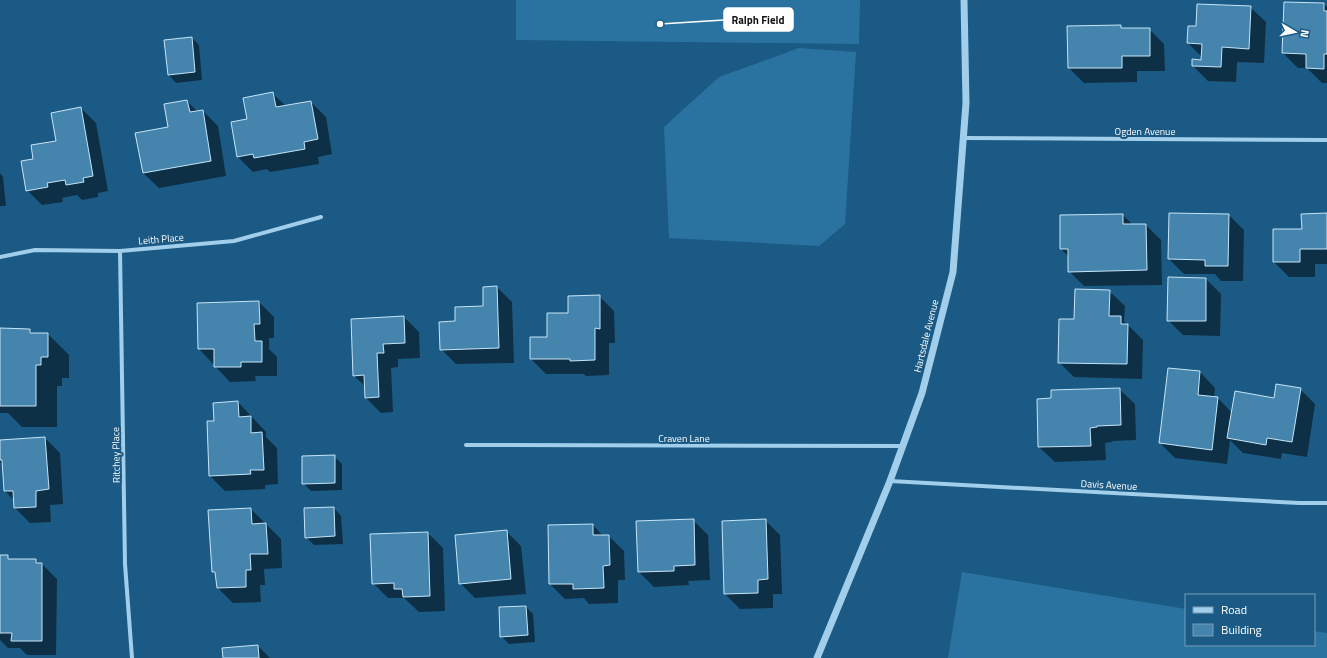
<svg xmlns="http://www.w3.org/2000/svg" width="1327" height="658" viewBox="0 0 1327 658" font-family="'Titillium Web',sans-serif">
  <rect width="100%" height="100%" fill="#1b5a84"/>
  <path fill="#2a73a1" d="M 516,0 L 860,0 L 859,44 L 516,40 Z
    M 799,48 L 856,52 L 845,224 L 819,246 L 669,238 L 664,127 L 719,77 Z
    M 962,572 L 1186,609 L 1186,645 L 1314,645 L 1314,631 L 1327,633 L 1327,658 L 948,658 Z"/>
  <path fill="#0007" d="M 1324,4 L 1327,7 L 1327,83 L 1322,83 L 1307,68 L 1298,68 L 1283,53 Z
    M 1250,7 L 1266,22 L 1264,63 L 1237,62 L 1236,82 L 1208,81 L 1193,66 L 1202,61 L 1202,57 L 1188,43 L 1197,27 Z
    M 1121,26 L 1123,29 L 1149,29 L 1164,44 L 1165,71 L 1137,71 L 1137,82 L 1084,83 L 1069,68 Z
    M 192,38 L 199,45 L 202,80 L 176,83 L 169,75 Z
    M 273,94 L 286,106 L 311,102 L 326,117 L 332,154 L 318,157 L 319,164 L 270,172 L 267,169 L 253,172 L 238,157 L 248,120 Z
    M 187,101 L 198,112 L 203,111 L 218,126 L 226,176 L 159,188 L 143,173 L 169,128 Z
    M 81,108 L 96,123 L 108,191 L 98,193 L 98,197 L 82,200 L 77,195 L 62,198 L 63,202 L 42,205 L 27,190 L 34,160 L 57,142 Z
    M 0,173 L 3,177 L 6,206 L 0,206 Z
    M 1327,214 L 1327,264 L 1315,264 L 1315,277 L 1289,277 L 1274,262 L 1303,230 Z
    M 1123,215 L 1133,225 L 1146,225 L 1161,240 L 1162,285 L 1084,286 L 1069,271 L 1069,257 L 1061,249 L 1061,216 Z
    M 1229,215 L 1244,230 L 1243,281 L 1221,281 L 1215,274 L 1184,274 L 1169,259 Z
    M 1206,279 L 1221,294 L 1220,336 L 1183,335 L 1168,320 Z
    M 497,287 L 512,302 L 514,363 L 456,364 L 441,349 L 456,322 L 484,307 Z
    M 1109,291 L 1125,306 L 1124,321 L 1143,340 L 1142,379 L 1074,377 L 1059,362 L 1075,320 Z
    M 599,296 L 614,311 L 615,343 L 609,343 L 609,375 L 586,376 L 584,374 L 546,374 L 531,359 L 531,338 L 548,338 Z
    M 259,302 L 274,317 L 274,338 L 269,338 L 269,349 L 277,357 L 277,376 L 255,376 L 256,381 L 230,382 L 199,349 Z
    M 404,317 L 419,332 L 420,358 L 398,359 L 398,367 L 391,368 L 393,412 L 381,413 L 366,398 L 365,386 L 354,376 L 352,320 Z
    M 0,329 L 29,330 L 33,334 L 48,334 L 69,355 L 69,378 L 62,378 L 62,386 L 57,386 L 57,427 L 22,427 L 8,413 L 0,413 Z
    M 1169,369 L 1200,372 L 1215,388 L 1214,398 L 1218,398 L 1232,413 L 1300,389 L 1315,404 L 1307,457 L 1282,453 L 1281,459 L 1243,453 L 1230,440 L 1227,464 L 1175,458 L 1160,443 Z
    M 1119,389 L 1135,404 L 1136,440 L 1112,441 L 1112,442 L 1105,443 L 1106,460 L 1055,462 L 1039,447 L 1052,399 Z
    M 238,402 L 266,432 L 266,437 L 277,448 L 278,484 L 265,485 L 265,489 L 225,491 L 210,476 L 215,422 Z
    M 45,438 L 60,453 L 63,504 L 50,505 L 51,522 L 30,523 L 15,508 L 15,501 L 5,491 L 3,465 L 0,462 L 0,441 Z
    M 334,456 L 342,464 L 342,490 L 311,491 L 303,483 Z
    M 334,508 L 341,516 L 343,544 L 314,545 L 306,537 Z
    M 251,509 L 281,539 L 282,568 L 264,569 L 265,585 L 260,585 L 261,602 L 233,603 L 218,588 L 217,576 L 213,572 Z
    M 693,520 L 708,535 L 710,580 L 688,581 L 689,585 L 654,587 L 639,572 Z
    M 765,520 L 780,535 L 782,594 L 773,594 L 773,608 L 740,609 L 725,594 L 723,521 Z
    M 593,525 L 603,536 L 609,536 L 624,551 L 625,580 L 618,580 L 618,603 L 589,604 L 584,598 L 565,599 L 550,584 Z
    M 506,531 L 521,546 L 526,594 L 475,598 L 460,583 Z
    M 428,533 L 443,548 L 445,611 L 419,612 L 404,598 L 388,598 L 373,583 Z
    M 0,556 L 7,556 L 11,560 L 36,560 L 39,564 L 42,564 L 57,579 L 56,655 L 27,655 L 20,648 L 8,648 L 0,640 Z
    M 526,607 L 533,614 L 535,642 L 509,644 L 501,636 Z
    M 258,646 L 270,658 L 224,658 Z"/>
  <path fill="#4484ad" stroke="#c6e5f8" d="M 1284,2 L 1324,3 L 1324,11 L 1327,11 L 1327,54 L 1324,54 L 1324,69 L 1306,68 L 1306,54 L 1282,53 Z
    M 1197,4 L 1251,6 L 1249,49 L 1222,47 L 1221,67 L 1192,66 L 1192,59 L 1201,60 L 1202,44 L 1187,43 L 1188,26 L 1196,26 Z
    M 1121,25 L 1121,28 L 1150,28 L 1150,56 L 1122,56 L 1122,68 L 1068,68 L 1067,26 Z
    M 192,37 L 195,72 L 168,75 L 164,40 Z
    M 273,92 L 276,107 L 311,101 L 318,139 L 304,142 L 305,149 L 254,158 L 253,154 L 237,157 L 231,122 L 247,119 L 243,98 Z
    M 187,100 L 190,112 L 203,110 L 211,161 L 143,173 L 135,133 L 168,127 L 164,104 Z
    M 81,107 L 93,176 L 83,178 L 84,182 L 66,185 L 65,180 L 47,183 L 48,187 L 26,191 L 21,161 L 33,159 L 31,145 L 56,141 L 51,113 Z
    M 1169,213 L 1229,214 L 1228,266 L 1205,266 L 1205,260 L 1168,259 Z
    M 1327,213 L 1327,249 L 1300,249 L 1300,262 L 1273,262 L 1273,229 L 1302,229 L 1301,214 Z
    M 1123,214 L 1123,224 L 1146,224 L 1147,270 L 1068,272 L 1068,249 L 1060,249 L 1060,215 Z
    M 1168,277 L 1206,278 L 1206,321 L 1167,321 Z
    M 497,286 L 499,348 L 440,350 L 439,322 L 455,321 L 455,307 L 483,306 L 483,287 Z
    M 1075,289 L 1110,290 L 1109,316 L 1121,316 L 1121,324 L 1128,324 L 1127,364 L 1058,363 L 1059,319 L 1074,319 Z
    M 600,295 L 600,329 L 595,328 L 595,360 L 570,361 L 570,359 L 530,359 L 530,337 L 547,337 L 547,313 L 568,313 L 568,296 Z
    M 259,301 L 260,324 L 254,324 L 255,341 L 262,341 L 262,362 L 241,362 L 241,367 L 214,367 L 214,349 L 198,349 L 197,303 Z
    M 404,316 L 405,343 L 383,344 L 384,353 L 377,353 L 379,397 L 365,398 L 364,375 L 353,376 L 351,319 Z
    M 0,328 L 30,329 L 30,333 L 48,333 L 48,357 L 41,357 L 41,365 L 36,365 L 36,406 L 0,406 Z
    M 1168,368 L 1200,371 L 1198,395 L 1218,397 L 1212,450 L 1159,443 Z
    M 1276,384 L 1301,388 L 1292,442 L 1267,438 L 1266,445 L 1227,438 L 1235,391 L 1274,398 Z
    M 1120,388 L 1121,425 L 1097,426 L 1097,427 L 1090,428 L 1091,446 L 1038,447 L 1037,399 L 1051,398 L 1051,390 Z
    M 238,401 L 239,417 L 251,416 L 251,433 L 262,432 L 264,470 L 250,470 L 251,474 L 209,476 L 207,421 L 214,421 L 213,403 Z
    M 45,437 L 49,489 L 36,491 L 36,507 L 14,508 L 13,491 L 4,491 L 2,460 L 0,460 L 0,440 Z
    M 335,455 L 335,483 L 302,484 L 302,456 Z
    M 334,507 L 335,536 L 305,538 L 304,508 Z
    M 251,508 L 252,524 L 266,523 L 268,554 L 250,554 L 251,570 L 246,570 L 246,587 L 217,588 L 215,572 L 212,572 L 208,510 Z
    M 694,519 L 695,565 L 674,566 L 674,571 L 638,572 L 636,521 Z
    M 766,519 L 768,579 L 758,580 L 758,593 L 724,594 L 722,521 Z
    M 593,524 L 593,535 L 609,535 L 610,565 L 603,566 L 604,588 L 573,589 L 573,584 L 549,584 L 548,525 Z
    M 507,530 L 511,579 L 459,584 L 455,535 Z
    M 428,532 L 430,596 L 403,597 L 402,589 L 394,589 L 394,583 L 372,584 L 370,534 Z
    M 0,555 L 8,555 L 8,559 L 36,559 L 36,563 L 42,563 L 42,641 L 11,641 L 12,633 L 0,633 Z
    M 526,606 L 528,635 L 500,637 L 499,607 Z
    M 258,645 L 259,658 L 223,658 L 222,648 Z"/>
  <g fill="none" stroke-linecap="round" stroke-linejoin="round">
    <path stroke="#a1ceeb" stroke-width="4" d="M 964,138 L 1327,140
      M 120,251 L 125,564 L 132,658
      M 0,257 L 35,250 L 120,251 L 234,241 L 321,217
      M 466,445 L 903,446
      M 890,481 L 1299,503 L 1327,503"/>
    <path stroke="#a1ceeb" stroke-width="7" d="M 817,658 L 890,481 L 922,393 L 953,272 L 966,103 L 964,0"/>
  </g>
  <g text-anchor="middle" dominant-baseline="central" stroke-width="4" stroke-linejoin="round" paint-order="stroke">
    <g font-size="10" fill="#fff" stroke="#1b5a84">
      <text x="1145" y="131">Ogden Avenue</text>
      <text transform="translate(161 239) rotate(-5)">Leith Place</text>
      <text transform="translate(926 336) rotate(-76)">Hartsdale Avenue</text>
      <text x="684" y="438">Craven Lane</text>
      <text transform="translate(116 455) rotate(-91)">Ritchey Place</text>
      <text transform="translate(1109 485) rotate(3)">Davis Avenue</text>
    </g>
  </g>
  <path fill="none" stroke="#fff" stroke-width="1.5" d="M660 24L724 20"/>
  <circle fill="#fff" stroke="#1b5a84" stroke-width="1.5" cx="660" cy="24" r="4"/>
  <rect fill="#fff" stroke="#fff" stroke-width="1.5" x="724" y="8" width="69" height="23" rx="4"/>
  <g font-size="11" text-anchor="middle" font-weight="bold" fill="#111">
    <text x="758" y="24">Ralph Field</text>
  </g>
  <rect x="1185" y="594" width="130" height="52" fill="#1b5a84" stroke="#769cb5"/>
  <rect x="1193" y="607" width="20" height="6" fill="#a1ceeb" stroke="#769cb5"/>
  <text x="1221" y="614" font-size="12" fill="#ffffff">Road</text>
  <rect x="1193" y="624" width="20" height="12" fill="#4484ad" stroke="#769cb5"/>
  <text x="1221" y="634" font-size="12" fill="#ffffff">Building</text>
  <g transform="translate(1295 32) rotate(99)" stroke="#1b5a84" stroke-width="3" paint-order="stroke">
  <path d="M0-3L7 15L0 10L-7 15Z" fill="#ffffff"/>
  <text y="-6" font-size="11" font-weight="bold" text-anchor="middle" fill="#ffffff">N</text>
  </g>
</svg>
